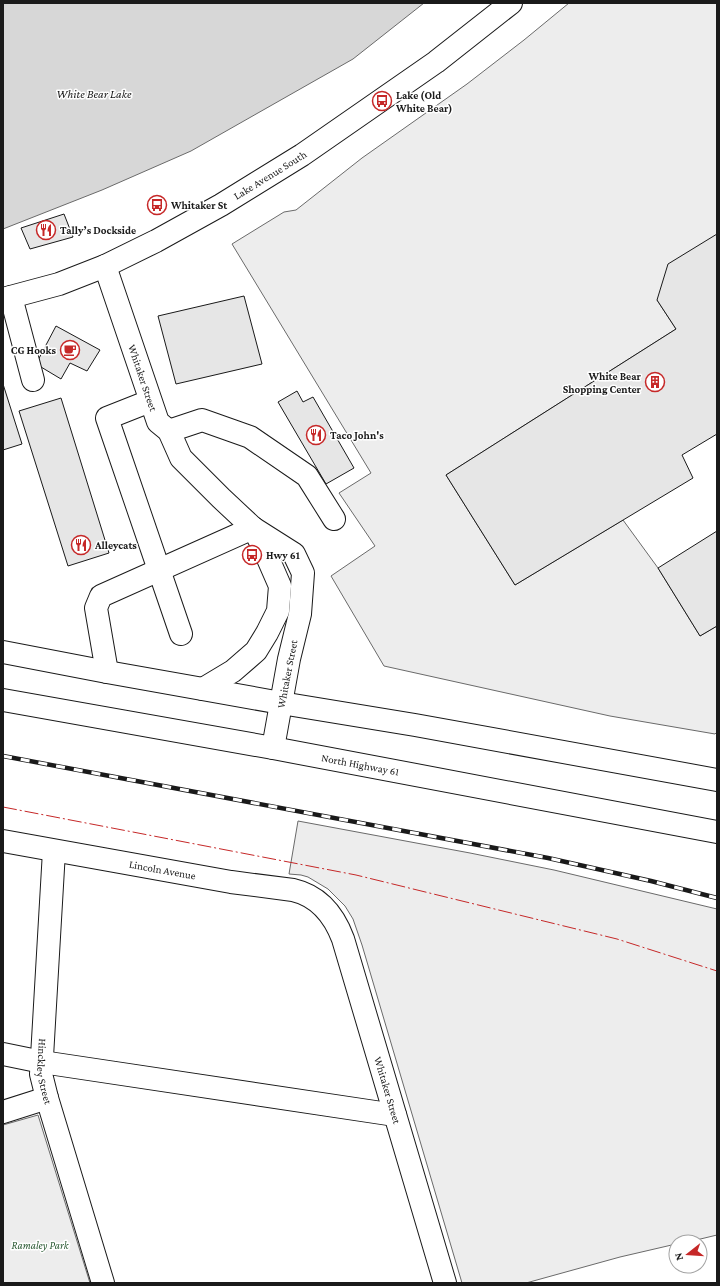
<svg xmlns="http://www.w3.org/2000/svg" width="720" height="1286" viewBox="0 0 720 1286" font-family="'Crimson Pro',serif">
  <rect width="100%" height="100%" fill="#fff"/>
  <path fill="#ededed" stroke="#6a6a6a" d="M 569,3 L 717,3 L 717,235 L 657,300 L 676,329 L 446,475 L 515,585 L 623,520 L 658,568 L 700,636 L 717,626 L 717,732 L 715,734 L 610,716 L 384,666 L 331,576 L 375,546 L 339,493 L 371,473 L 232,244 L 284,212 L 296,210 L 362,158 L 467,84 L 524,40 Z
    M 298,821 L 470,853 L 554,870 L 717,909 L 717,1235 L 688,1242 L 676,1242 L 676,1244 L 620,1257 L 526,1283 L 462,1283 L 362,945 L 353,919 L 345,906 L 328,889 L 308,877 L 301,875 L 289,874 Z
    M 38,1115 L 90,1283 L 3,1283 L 3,1125 Z"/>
  <path fill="#d7d7d7" stroke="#6a6a6a" d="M 3,3 L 424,3 L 353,59 L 191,151 L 102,190 L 3,229 Z"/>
  <path fill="#e6e6e6" stroke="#1a1a1a" d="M 64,214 L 73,237 L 30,249 L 21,228 Z
    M 717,234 L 717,434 L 682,455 L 693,478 L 515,585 L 446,475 L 676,329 L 657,300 L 668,264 Z
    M 244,296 L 262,364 L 176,384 L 158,316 Z
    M 56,326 L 100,350 L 87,371 L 70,363 L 61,379 L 36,364 Z
    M 3,384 L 22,444 L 3,450 Z
    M 297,391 L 303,402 L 313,397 L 354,468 L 326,484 L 278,402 Z
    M 61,398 L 109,553 L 68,566 L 19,411 Z
    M 717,531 L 717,626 L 700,636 L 658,568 Z"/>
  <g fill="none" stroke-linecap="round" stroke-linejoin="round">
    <defs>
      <g id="minor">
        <path id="s1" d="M 105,266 L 158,422 L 169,431 L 181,458 L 221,498 L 253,528 L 294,554 L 303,573 L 300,614 L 289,659 L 273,748"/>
        <path d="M 11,297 L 33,380"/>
        <path id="s2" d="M 3,299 L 59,284 L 105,266 L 156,241 L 221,205 L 302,155 L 436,62 L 511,3"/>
        <path d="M 150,401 L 107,418 L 181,634"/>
        <path d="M 169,431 L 202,420 L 250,437 L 307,476 L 334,519"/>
        <path d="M 107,672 L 96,608 L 101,596 L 253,528"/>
        <path d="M 203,689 L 233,671 L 256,651 L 267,633 L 278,611 L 280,586 L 263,547 L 253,528"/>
        <path id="s3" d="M 3,841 L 231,882 L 293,890 C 319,896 334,915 343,939 L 445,1283"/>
        <path id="s4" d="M 54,851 L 41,1074 L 47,1098 L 103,1283"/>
        <path d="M 3,1054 L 42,1062 L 395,1115"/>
        <path d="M 3,1112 L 47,1098"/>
      </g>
      <g id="major">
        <path d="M 3,652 L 107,672 L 281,703 L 415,725 L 717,780"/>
        <path id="s5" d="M 3,700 L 273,748 L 717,832"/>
      </g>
    </defs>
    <use href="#minor" stroke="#1a1a1a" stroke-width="24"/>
    <use href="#major" stroke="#1a1a1a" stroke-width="24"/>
    <use href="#minor" stroke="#fff" stroke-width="22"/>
    <use href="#major" stroke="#fff" stroke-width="22"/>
    <defs>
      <path id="rail" d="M 3,756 L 548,858 L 651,881 L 717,898"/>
    </defs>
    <use href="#rail" stroke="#1a1a1a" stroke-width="4.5"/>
    <use href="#rail" stroke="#fff" stroke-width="3" stroke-dasharray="9" stroke-linecap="butt"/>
    <path stroke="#c62828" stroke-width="1" stroke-dasharray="14 3 2 3" stroke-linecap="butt" d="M 3,807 L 356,875 L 617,939 L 717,971"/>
  </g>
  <defs>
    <symbol id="bus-ring" viewBox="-11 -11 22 22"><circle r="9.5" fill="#fff" stroke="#c62828" stroke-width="1.5"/><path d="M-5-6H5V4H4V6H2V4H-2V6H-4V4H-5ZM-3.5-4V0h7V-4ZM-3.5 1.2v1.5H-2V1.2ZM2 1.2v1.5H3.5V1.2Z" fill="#c62828"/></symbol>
    <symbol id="restaurant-ring" viewBox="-11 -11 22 22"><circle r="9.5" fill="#fff" stroke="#c62828" stroke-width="1.5"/><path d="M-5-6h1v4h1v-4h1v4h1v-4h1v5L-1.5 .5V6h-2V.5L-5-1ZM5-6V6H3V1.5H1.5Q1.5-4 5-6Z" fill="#c62828"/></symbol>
    <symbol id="cafe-ring" viewBox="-11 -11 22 22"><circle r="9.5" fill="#fff" stroke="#c62828" stroke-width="1.5"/><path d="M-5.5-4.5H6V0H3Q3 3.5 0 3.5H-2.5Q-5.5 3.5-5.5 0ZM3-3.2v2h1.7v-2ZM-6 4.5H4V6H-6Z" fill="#c62828"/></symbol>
    <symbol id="building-ring" viewBox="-11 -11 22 22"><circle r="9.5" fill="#fff" stroke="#c62828" stroke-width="1.5"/><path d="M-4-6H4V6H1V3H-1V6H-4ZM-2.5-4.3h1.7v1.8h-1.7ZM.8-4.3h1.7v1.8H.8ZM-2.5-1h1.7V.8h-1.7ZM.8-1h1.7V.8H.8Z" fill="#c62828"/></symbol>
  </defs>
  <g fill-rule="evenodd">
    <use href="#bus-ring" x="371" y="90" width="22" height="22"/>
    <use href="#bus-ring" x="146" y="194" width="22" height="22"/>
    <use href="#restaurant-ring" x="35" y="219" width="22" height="22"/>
    <use href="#cafe-ring" x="59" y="339" width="22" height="22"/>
    <use href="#building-ring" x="644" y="371" width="22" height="22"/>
    <use href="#restaurant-ring" x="305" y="424" width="22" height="22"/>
    <use href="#restaurant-ring" x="70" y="534" width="22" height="22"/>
    <use href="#bus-ring" x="241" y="544" width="22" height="22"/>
  </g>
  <g text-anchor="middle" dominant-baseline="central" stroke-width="3" stroke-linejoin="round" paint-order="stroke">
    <g font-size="11" font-weight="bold" fill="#1a1a1a" stroke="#fff" text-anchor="start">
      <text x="396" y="95">Lake (Old<tspan x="396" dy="13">White Bear)</tspan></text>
      <text x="171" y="205">Whitaker St</text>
      <text x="60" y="230">Tally’s Dockside</text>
      <text x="56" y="350" text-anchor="end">CG Hooks</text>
      <text x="641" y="376" text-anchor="end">White Bear<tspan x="641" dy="13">Shopping Center</tspan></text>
      <text x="330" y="435">Taco John's</text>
      <text x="95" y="545">Alleycats</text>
      <text x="266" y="555">Hwy 61</text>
    </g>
    <g font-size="11" fill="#1a1a1a" stroke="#fff">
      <text stroke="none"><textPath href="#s2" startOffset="296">Lake Avenue South</textPath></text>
      <text stroke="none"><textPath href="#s1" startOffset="118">Whitaker Street</textPath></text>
      <text transform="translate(287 674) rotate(-79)">Whitaker Street</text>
      <text stroke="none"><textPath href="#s5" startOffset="363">North Highway 61</textPath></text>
      <text stroke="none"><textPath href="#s3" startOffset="162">Lincoln Avenue</textPath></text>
      <text stroke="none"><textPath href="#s4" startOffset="221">Hinckley Street</textPath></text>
      <text stroke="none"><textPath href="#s3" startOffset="525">Whitaker Street</textPath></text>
    </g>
    <g font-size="11" font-style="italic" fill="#2b5a34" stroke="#fff">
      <text x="40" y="1245">Ramaley Park</text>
    </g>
    <g font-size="12" font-style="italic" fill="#1a1a1a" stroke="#fff">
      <text x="94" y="94">White Bear Lake</text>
    </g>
  </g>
  <rect width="720" height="1286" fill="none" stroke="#1a1a1a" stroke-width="8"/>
  <g transform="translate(688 1254) rotate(253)"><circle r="19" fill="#ffffff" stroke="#a3a3a3"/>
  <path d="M0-3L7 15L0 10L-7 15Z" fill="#c62828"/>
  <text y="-6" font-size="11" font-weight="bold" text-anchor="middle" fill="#1a1a1a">N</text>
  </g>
</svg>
